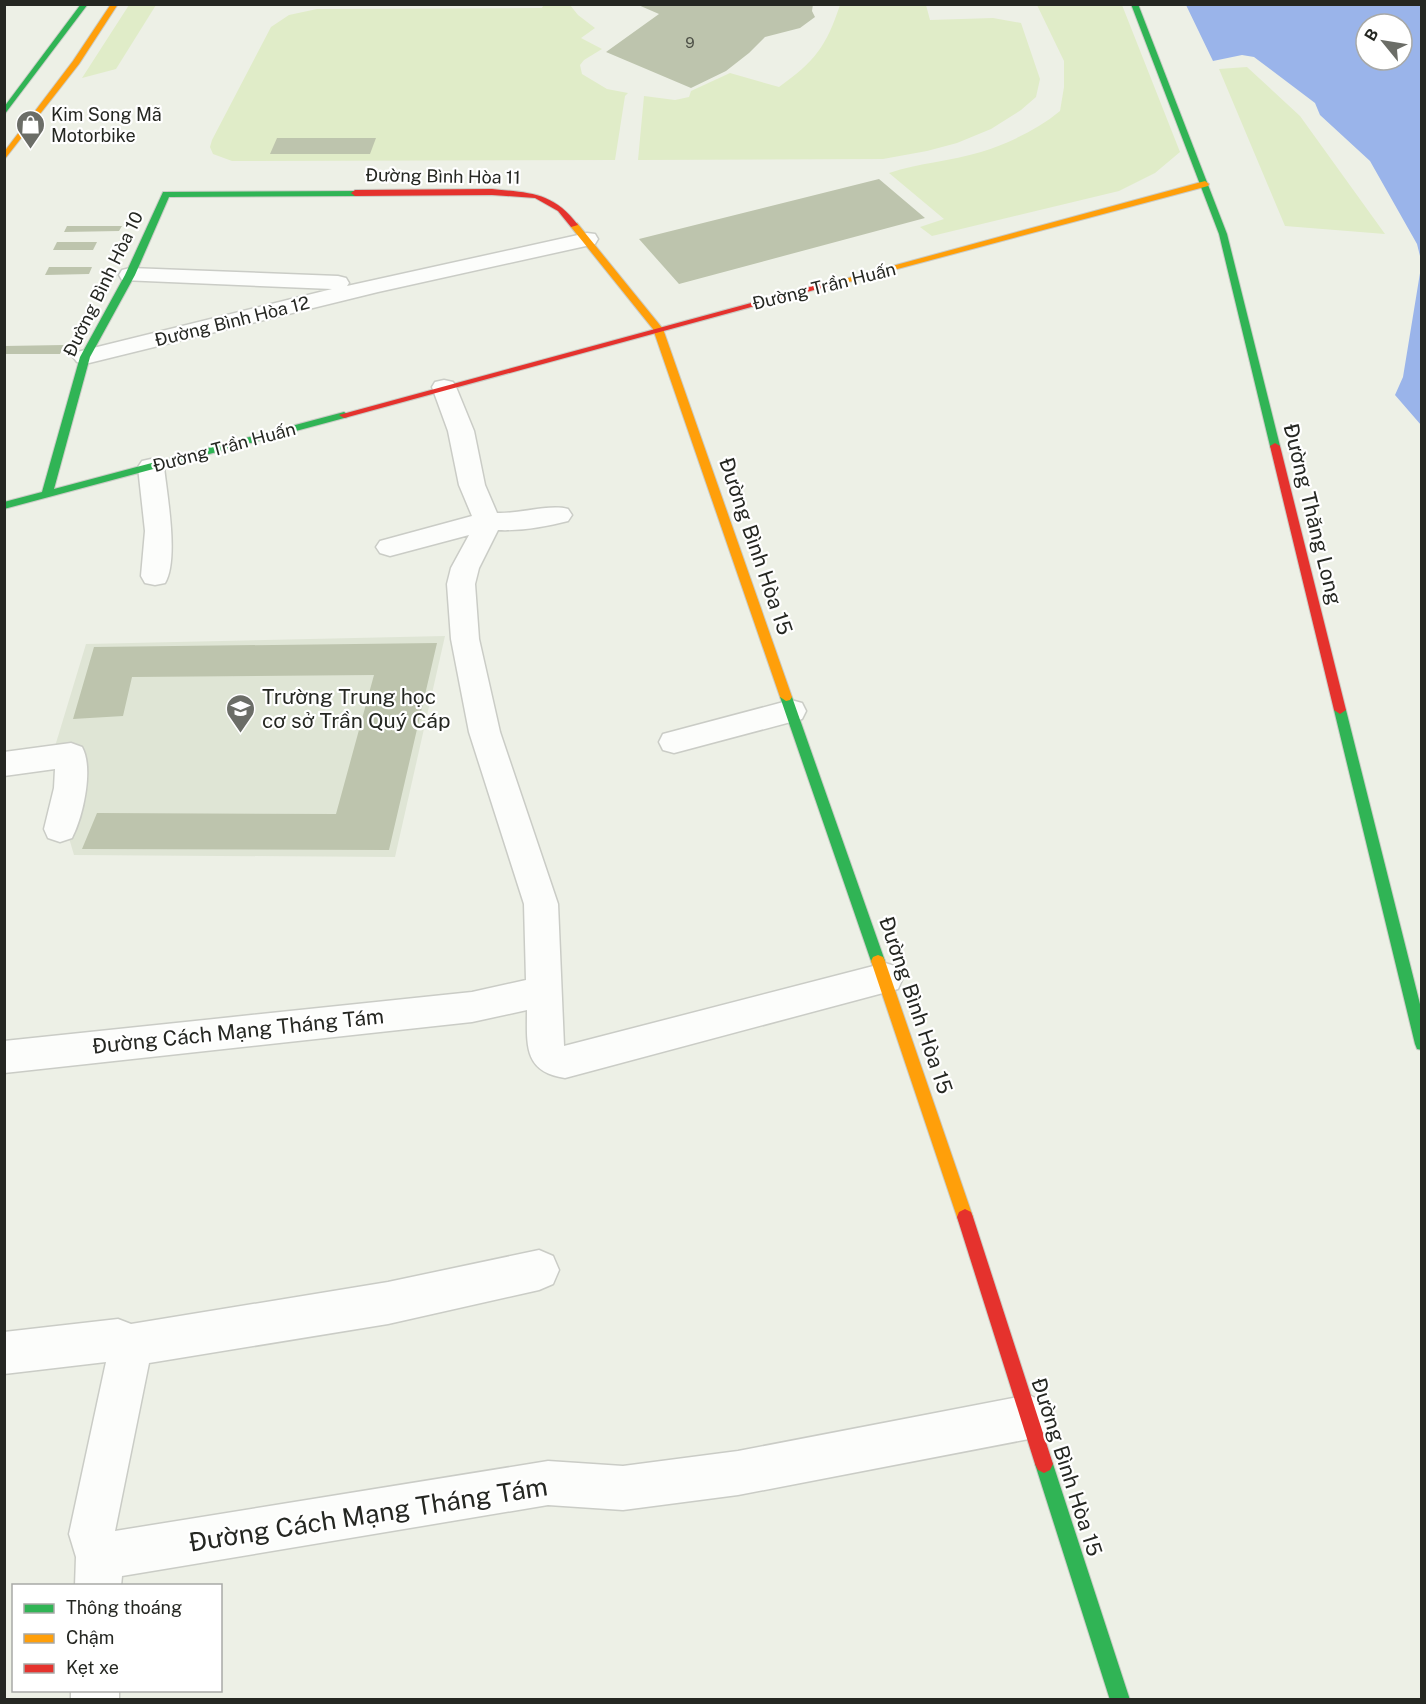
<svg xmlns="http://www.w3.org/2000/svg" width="1426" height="1704" viewBox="0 0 1426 1704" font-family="'Public Sans',sans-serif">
  <rect width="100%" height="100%" fill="#edf0e6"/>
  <path fill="#dfe5d5" d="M 445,636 L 395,857 L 74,855 L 66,828 L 86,752 L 53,753 L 86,644 Z"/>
  <path fill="#e0ecc8" d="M 129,5 L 156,5 L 116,69 L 82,78 Z
    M 570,5 L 578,15 L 595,28 L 581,38 L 602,49 L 584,60 L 580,65 L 582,74 L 607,89 L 628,93 L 625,96 L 615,160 L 248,161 L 232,161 L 213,154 L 210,147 L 212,140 L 271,27 L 289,15 L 317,9 L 542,8 L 543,6 Z
    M 840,5 L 926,5 L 930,20 L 993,18 L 1021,23 L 1040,79 L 1036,97 L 1021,110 L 991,129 L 957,143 L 927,151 L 883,159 L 638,160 L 644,96 L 675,100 L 689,97 L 691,91 L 730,73 L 779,87 C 815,61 826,47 840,5 Z
    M 1037,5 L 1122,5 L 1180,152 L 1155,173 L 1119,191 L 932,236 L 920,227 L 944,219 L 889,173 C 919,163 951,161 981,152 C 1009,143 1037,130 1060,111 L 1064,87 L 1064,61 Z
    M 1247,67 L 1300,116 L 1385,234 L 1285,226 L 1219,69 Z"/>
  <path fill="#9ab4ea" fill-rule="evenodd" d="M 1186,5 L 1421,5 L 1421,260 L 1417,244 L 1370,161 L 1320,115 L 1315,103 L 1254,57 L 1242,55 L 1213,61 ZM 1366,24 L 1402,24 L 1402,60 L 1366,60 Z
    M 1421,267 L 1421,425 L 1395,395 L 1403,377 Z"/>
  <path fill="#bdc4ad" d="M 636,4 L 813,4 L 812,11 L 815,17 L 800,28 L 765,37 L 749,53 L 726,71 L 691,88 L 606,52 L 659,14 Z
    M 277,138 L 376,138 L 370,154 L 270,154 Z
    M 879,179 L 925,218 L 679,284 L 639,239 Z
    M 67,226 L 122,226 L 119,231 L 64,232 Z
    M 57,242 L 97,242 L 93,250 L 53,250 Z
    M 49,267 L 92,267 L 89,274 L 45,275 Z
    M 64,345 L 60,354 L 4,354 L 4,346 Z
    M 437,643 L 389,850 L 82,849 L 97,813 L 336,814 L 374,675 L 132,677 L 123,716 L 73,719 L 94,647 Z"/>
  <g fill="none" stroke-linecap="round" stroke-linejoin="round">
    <defs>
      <path id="street" d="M 587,233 L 595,234 L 598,239 L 595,244 L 378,292 L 85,364 L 77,362 L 73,357 L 77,352 L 332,289 L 122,280 L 119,275 L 122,270 L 130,268 L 338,276 L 346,278 L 349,283 L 347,286 Z
        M 444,380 L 453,382 L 456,387 L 474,431 L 485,485 L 497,513 C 519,514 549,504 568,509 L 572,515 L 568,521 C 545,527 521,531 498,530 L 479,568 L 475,584 L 479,639 L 500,732 L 558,904 L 564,1046 L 885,963 L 898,967 L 903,978 L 898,989 L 565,1078 C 523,1072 527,1044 527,1010 L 472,1022 L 4,1073 L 4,1041 L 472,992 L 526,980 L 524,904 L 469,732 L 451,639 L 447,584 L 451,568 L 469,535 L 390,556 L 380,553 L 376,547 L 380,541 L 472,516 L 459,485 L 448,431 L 432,387 L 435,382 Z
        M 151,459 L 160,461 L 164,467 C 167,494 179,560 165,583 L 155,585 L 145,583 L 141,576 L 145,531 L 138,467 L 142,461 Z
        M 791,700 L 802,703 L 806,711 L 802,719 L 674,753 L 663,750 L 659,742 L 663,734 Z
        M 71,743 L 82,747 C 94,768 83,817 72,838 L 60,842 L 48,838 L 44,829 L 54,788 L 55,769 L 4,776 L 4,752 Z
        M 539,1250 L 553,1256 L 559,1270 L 553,1284 L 539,1290 L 388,1324 L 149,1363 L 115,1531 L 548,1461 L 623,1466 L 738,1451 L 1029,1395 L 1044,1402 L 1051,1417 L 1044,1432 L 1029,1439 L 738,1495 L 623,1510 L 548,1505 L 122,1576 L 121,1586 L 75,1586 L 76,1557 L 69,1534 L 106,1362 L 4,1374 L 4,1332 L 118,1319 L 131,1324 L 388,1282 Z
        M 71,1690 L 119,1690 L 119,1700 L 71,1700 Z"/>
      <path id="fast" d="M 81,4 L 88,4 L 4,115 L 4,107 Z
        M 1131,4 L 1138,4 L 1227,234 L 1280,446 L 1279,448 L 1271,448 L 1270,446 L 1219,234 Z
        M 358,191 L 359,193 L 355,196 L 169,197 L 135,275 L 90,357 L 54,489 L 344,412 L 349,415 L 348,417 L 4,509 L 4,502 L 42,492 L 80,357 L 125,275 L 163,192 Z
        M 786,693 L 792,697 L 885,961 L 883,965 L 878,967 L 873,965 L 871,961 L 780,697 Z
        M 1340,706 L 1346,710 L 1422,1012 L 1422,1050 L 1417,1049 L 1415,1044 L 1334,710 Z
        M 1044,1455 L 1050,1458 L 1053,1464 L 1130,1700 L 1110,1700 L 1035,1464 L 1038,1458 Z"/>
      <path id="slow" d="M 111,4 L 118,4 L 79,64 L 4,160 L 4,152 L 73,61 Z
        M 1205,181 L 1209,184 L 1208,186 L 845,283 L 837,281 Z
        M 571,223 L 577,223 L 663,329 L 792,697 L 790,700 L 786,701 L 780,697 L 653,329 L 571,227 Z
        M 878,955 L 883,957 L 885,961 L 973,1217 L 971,1222 L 965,1225 L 959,1222 L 957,1217 L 871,961 L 873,957 Z"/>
      <path id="jam" d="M 492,189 C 530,193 553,192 578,225 L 571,227 L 558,211 L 535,198 L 492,195 L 355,196 L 351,193 L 355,190 Z
        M 839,279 L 847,281 L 348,417 L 344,418 L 339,415 Z
        M 1275,443 L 1280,446 L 1346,710 L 1340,714 L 1334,710 L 1270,446 Z
        M 965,1209 L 971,1212 L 973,1217 L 1053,1464 L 1050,1470 L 1044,1473 L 1038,1470 L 1035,1464 L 957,1217 L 959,1212 Z"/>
    </defs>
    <use href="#street" stroke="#caccc6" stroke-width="3"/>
    <use href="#fast" stroke="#caccc6" stroke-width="2"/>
    <use href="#slow" stroke="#caccc6" stroke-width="2"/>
    <use href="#jam" stroke="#caccc6" stroke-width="2"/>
    <use href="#street" fill="#fcfdfb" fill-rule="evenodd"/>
    <use href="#fast" fill="#30b455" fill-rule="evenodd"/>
    <use href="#slow" fill="#ff9f0a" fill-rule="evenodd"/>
    <use href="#jam" fill="#e5322d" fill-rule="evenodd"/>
  </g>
  <defs>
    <symbol id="shop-pin" viewBox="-11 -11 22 30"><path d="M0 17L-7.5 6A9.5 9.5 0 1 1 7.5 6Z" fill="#6b6d67" stroke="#fff"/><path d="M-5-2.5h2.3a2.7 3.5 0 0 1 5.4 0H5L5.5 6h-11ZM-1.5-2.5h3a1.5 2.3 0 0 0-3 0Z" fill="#fff"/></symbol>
    <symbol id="school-pin" viewBox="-11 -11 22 30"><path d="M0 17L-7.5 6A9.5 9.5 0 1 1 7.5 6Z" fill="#6b6d67" stroke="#fff"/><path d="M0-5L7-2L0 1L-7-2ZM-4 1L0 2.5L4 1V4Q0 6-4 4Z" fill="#fff"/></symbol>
  </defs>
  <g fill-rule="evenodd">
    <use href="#shop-pin" x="14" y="108" width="33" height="45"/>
    <use href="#school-pin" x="224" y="692" width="33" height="45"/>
  </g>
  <g text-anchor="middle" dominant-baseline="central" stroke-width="4.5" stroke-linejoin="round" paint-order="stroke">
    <g font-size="15" fill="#4b4e45">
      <text x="690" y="42">9</text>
    </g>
    <g font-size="18" fill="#252722" stroke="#fff" text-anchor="start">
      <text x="51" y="114">Kim Song Mã<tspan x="51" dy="21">Motorbike</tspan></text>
    </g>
    <g font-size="18" fill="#252722" stroke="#fff">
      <text transform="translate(443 176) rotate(1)">Đường Bình Hòa 11</text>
      <text transform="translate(103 284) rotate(-64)">Đường Bình Hòa 10</text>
      <text transform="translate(824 286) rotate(-14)">Đường Trần Huấn</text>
      <text transform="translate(232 321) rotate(-14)">Đường Bình Hòa 12</text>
      <text transform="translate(224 447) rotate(-15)">Đường Trần Huấn</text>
    </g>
    <g font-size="21" fill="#252722" stroke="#fff">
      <text transform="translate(1313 514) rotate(76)">Đường Thăng Long</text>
      <text transform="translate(756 546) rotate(71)">Đường Bình Hòa 15</text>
      <text transform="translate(916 1005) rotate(71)">Đường Bình Hòa 15</text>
      <text transform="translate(238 1031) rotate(-6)">Đường Cách Mạng Tháng Tám</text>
      <text transform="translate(1067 1467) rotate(72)">Đường Bình Hòa 15</text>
    </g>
    <g font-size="21" fill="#252722" stroke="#fff" text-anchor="start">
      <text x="262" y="696">Trường Trung học<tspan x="262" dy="24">cơ sở Trần Quý Cáp</tspan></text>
    </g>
    <g font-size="26" fill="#252722" stroke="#fff">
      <text transform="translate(368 1514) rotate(-9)">Đường Cách Mạng Tháng Tám</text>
    </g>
  </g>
  <rect width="1426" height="1704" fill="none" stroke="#252722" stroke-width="12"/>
  <rect x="12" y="1584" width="210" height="108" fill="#ffffff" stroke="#a8a9a7" stroke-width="1.5"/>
  <rect x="24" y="1604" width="30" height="9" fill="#30b455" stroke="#a8a9a7" stroke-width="1.5"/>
  <text x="66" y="1614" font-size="18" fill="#252722">Thông thoáng</text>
  <rect x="24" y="1634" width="30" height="9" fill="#ff9f0a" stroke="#a8a9a7" stroke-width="1.5"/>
  <text x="66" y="1644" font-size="18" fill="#252722">Chậm</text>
  <rect x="24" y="1664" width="30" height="9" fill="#e5322d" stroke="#a8a9a7" stroke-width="1.5"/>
  <text x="66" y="1674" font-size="18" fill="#252722">Kẹt xe</text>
  <g transform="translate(1384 42) rotate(300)"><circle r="28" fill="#ffffff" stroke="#a8a9a7" stroke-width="1.5"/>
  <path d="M0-4.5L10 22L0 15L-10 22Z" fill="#6b6d67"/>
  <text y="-9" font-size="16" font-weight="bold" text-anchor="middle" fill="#252722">B</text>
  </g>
</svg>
